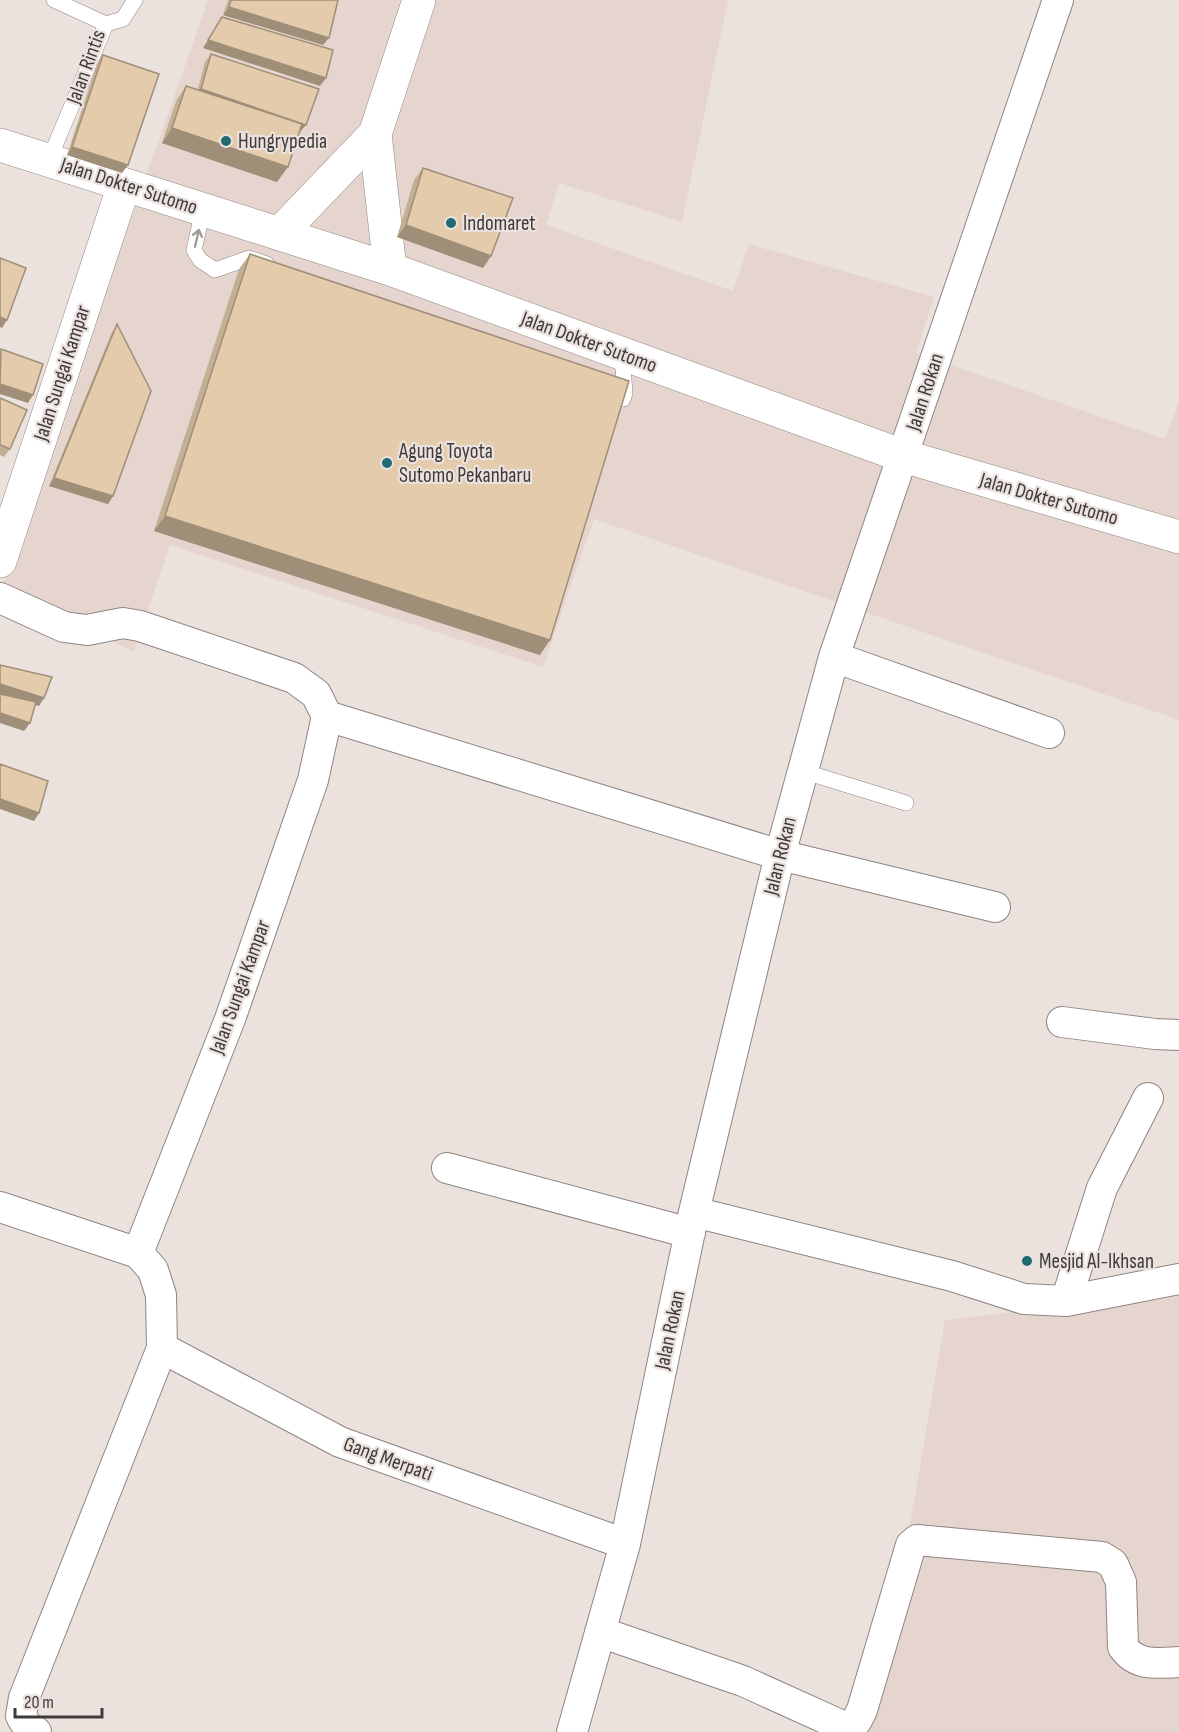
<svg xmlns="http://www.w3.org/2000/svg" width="1179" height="1732" viewBox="0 0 1179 1732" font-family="'Sofia Sans Condensed',sans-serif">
  <rect width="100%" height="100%" fill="#ebe2de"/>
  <path fill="#e6d5ce" d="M 208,0 L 728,0 L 682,222 L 559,183 L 546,225 L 733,291 L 749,244 L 934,297 L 916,353 L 1165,439 L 1179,402 L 1179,720 L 594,519 L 543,667 L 170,545 L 134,652 L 2,588 Z
    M 1179,1293 L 1179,1732 L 862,1732 L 906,1548 L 945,1320 Z"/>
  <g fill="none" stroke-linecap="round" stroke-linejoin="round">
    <defs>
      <path id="lane" d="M 106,24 L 123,19 L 135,0
        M 49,160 L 106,24 L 54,0
        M 203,210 L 194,250 L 200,260 L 215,270 L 249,258 L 267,264
        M 622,355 L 625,393 L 623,399
        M 802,771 L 906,803"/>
      <path id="street" d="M 0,598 L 64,627 L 87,630 L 123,623 L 140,626 L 294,678 L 316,694 L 327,716 L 313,780 L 230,1019 L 138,1253
        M 834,657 L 1049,733
        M 327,716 L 780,855 L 995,907
        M 1062,1022 L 1155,1034 L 1179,1035
        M 447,1168 L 690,1233
        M 0,1207 L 138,1253 L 153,1270 L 161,1295 L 162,1348 L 24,1698 L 21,1716 L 27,1726 L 36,1732
        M 694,1212 L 952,1276 L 1024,1299 L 1066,1301 L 1179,1279
        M 1066,1301 L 1102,1188 L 1148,1098
        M 162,1348 L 340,1442 L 625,1544
        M 600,1632 L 743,1681 L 849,1729 L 857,1720 L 862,1710 L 911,1545 L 917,1540 L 1102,1557 L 1113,1564 L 1121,1582 L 1123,1647 C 1137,1667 1158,1663 1179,1662
        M 572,1732 L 625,1544 L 694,1212 L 780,855 L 834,657 L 1058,0"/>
      <path id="secondary" d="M 0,145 L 390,269 L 903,456 L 1179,537
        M 279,234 L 375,134
        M 390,269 L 375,134 L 419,0
        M 0,561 L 124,185"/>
    </defs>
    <use href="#lane" stroke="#8e8582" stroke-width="16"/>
    <use href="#street" stroke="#8e8582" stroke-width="32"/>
    <use href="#secondary" stroke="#8e8582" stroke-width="34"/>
    <use href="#lane" stroke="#fff" stroke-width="15"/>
    <use href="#street" stroke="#fff" stroke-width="30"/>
    <use href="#secondary" stroke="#fff" stroke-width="33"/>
  </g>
  <path fill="#c3af94" d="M 228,0 L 338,0 L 323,45 L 223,15 Z
    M 211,54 L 300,132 L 299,132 L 277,182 L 162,143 L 176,101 L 186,86 L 198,89 L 205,62 Z
    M 103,55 L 122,173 L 67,155 L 97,63 Z
    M 423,168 L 491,256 L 483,268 L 397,237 L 414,180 Z
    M 250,254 L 540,655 L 154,531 L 239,269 Z
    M 117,324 L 113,496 L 108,504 L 49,486 L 112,332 Z
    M 0,398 L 10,449 L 4,457 L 0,455 Z"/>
  <path fill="#9f8e78" d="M 229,7 L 329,38 L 323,45 L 223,15 Z
    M 208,40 L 326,78 L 320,86 L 203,48 Z
    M 201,89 L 306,125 L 300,132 L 196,97 Z
    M 172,128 L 288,167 L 277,182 L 162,143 Z
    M 72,147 L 128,165 L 122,173 L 67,155 Z
    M 406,225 L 491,256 L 483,268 L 397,237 Z
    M 0,317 L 7,320 L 2,328 L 0,327 Z
    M 0,384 L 33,395 L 28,403 L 0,394 Z
    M 54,478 L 113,496 L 108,504 L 49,486 Z
    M 165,516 L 550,640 L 540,655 L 154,531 Z
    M 0,684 L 44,698 L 39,706 L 0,694 Z
    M 0,713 L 30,723 L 24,731 L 0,723 Z
    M 0,799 L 39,813 L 34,821 L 0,809 Z"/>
  <path fill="#e3cbac" stroke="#9f8e78" stroke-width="1.5" d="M 231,0 L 338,0 L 329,38 L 229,7 Z
    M 222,17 L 333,50 L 326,78 L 208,40 Z
    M 211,54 L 319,89 L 306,125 L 201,89 Z
    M 103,55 L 159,74 L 128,165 L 72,147 Z
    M 186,86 L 302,124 L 288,167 L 172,128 Z
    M 423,168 L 513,198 L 491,256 L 406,225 Z
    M 250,254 L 629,381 L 550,640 L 165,516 Z
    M 0,258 L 26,268 L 7,320 L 0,317 Z
    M 117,324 L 151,391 L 113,496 L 54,478 Z
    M 1,349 L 43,364 L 33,395 L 0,384 Z
    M 0,398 L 27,410 L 10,449 L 0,445 Z
    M 0,665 L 52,677 L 44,698 L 0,684 Z
    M 0,694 L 36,702 L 30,723 L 0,713 Z
    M 0,764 L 48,781 L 39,813 L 0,799 Z"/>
  <defs><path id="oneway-shaft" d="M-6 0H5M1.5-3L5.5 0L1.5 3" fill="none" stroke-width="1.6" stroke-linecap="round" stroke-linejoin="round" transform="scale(1.5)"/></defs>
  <use stroke="#9f9d9c" href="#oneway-shaft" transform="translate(197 238) rotate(-77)"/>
  <g fill="#206b71" stroke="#ebe2de" stroke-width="2">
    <circle cx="226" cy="141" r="6"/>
    <circle cx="451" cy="223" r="6"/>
    <circle cx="387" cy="463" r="6"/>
    <circle cx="1027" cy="1261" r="6"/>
  </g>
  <g text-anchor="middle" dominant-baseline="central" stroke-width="4.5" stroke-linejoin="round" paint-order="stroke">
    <g font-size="21" fill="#3f3b3a" stroke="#ebe2de">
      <text transform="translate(86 67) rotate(-70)">Jalan Rintis</text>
      <text transform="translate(129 186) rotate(18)">Jalan Dokter Sutomo</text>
      <text transform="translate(589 342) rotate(20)">Jalan Dokter Sutomo</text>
      <text transform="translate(62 373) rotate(-72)">Jalan Sungai Kampar</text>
      <text transform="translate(925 392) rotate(-72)">Jalan Rokan</text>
      <text transform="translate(1049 499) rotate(16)">Jalan Dokter Sutomo</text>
      <text transform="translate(780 856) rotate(-76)">Jalan Rokan</text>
      <text transform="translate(240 987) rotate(-70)">Jalan Sungai Kampar</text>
      <text transform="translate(670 1330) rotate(-78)">Jalan Rokan</text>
      <text transform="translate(388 1459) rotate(20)">Gang Merpati</text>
    </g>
    <g font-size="21" fill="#3f3b3a" stroke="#ebe2de" text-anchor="start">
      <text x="238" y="141">Hungrypedia</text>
      <text x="463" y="223">Indomaret</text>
      <text x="399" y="451">Agung Toyota<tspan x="399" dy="24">Sutomo Pekanbaru</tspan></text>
      <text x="1039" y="1261">Mesjid Al-Ikhsan</text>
    </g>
  </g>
  <path d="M15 1708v9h87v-9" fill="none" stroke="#3f3b3a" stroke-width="3"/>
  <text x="24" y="1708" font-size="18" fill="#3f3b3a" stroke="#ebe2de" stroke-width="4.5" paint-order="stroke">20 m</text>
</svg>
